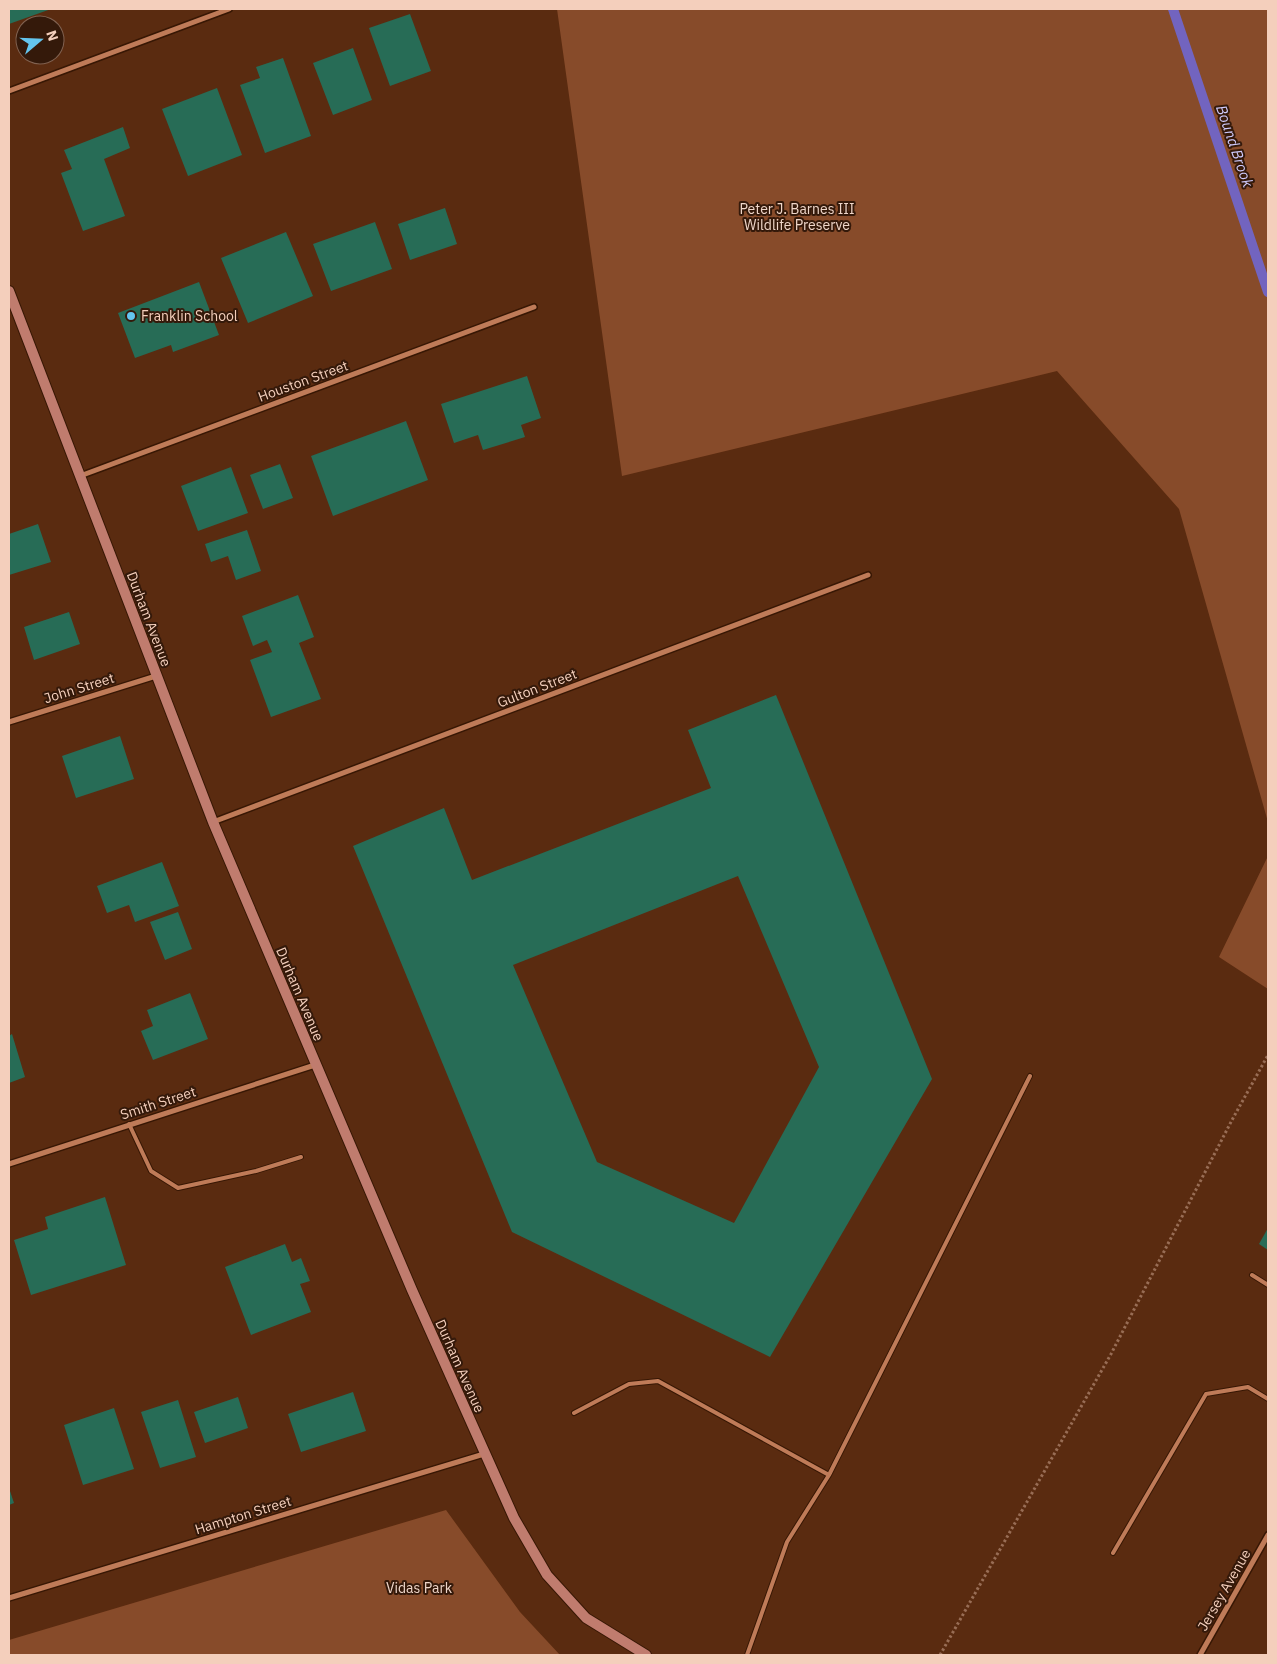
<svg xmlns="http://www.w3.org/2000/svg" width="1277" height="1664" viewBox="0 0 1277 1664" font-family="'IBM Plex Sans',sans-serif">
  <rect width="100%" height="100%" fill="#5a2b10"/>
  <path fill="#874b2a" d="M 557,9 L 1268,9 L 1268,822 L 1179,509 L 1057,371 L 622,476 Z
    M 1268,856 L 1268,989 L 1219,957 Z
    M 446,1510 L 520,1612 L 560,1655 L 9,1655 L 9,1640 Z"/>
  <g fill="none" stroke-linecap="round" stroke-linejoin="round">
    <path stroke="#7264bf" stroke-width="10" d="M 1173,9 L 1268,292"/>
  </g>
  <path fill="#276c56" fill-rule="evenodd" d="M 9,9 L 51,9 L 9,24 Z
    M 410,14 L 431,71 L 390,86 L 369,28 Z
    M 353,48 L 372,100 L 333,115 L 313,63 Z
    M 283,58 L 311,136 L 265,153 L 240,85 L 260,78 L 256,67 Z
    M 217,88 L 242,155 L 188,176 L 162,109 Z
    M 123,127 L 130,148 L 104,159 L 125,216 L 83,231 L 61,173 L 72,169 L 64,150 Z
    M 445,208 L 457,244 L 410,260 L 398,224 Z
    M 375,222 L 392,269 L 331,291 L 313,244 Z
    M 286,232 L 313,296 L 248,323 L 221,258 Z
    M 199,282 L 219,335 L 173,352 L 171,345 L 135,358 L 118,313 Z
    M 527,376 L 541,418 L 521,425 L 525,437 L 483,450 L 478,435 L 454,443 L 441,404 Z
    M 406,421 L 428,480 L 333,516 L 311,456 Z
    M 280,464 L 293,498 L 263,509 L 250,475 Z
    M 231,467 L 248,513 L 198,531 L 181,486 Z
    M 38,524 L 51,562 L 9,575 L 9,534 Z
    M 247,530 L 261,571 L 236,580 L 228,556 L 211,562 L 205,544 Z
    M 298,595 L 314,637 L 299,643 L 321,699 L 271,717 L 250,660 L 272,652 L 267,640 L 253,646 L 242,616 Z
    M 69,612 L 80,644 L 34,660 L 24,627 Z
    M 776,695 L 932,1079 L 770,1357 L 512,1232 L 353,846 L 444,808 L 472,880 L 711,788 L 688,730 ZM 738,876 L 819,1067 L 734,1223 L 597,1162 L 513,965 Z
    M 120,736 L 134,779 L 76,798 L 62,756 Z
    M 162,862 L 179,906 L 135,922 L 129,905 L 107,913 L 97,886 Z
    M 178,912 L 192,949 L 165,960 L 150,922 Z
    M 190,993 L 208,1039 L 153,1060 L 141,1031 L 153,1026 L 147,1010 Z
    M 12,1034 L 25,1077 L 9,1083 L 9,1036 Z
    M 105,1197 L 126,1265 L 31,1295 L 14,1240 L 48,1229 L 45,1217 Z
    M 1268,1228 L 1268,1250 L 1259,1244 Z
    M 285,1244 L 292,1262 L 301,1258 L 310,1281 L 300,1284 L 311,1312 L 251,1335 L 225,1267 Z
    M 353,1392 L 366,1431 L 301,1452 L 288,1414 Z
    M 238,1397 L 248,1428 L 205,1443 L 194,1412 Z
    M 178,1400 L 196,1457 L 160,1468 L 141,1412 Z
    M 114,1408 L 134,1469 L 83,1485 L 64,1425 Z
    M 9,1488 L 14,1503 L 9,1505 Z"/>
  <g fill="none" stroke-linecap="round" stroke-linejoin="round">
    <defs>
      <path id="lane" d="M 129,1124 L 151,1171 L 178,1188 L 256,1171 L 301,1157
        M 1252,1275 L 1268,1285
        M 574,1413 L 629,1384 L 658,1381 L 829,1475
        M 1113,1553 L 1206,1394 L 1248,1387 L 1268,1399
        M 747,1655 L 787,1542 L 829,1475 L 1030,1076"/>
      <path id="street" d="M 9,91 L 229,9
        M 80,476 L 534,307
        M 9,722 L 156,676
        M 213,822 L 868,575
        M 9,1164 L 315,1065
        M 9,1598 L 484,1454
        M 1200,1655 L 1268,1535"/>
      <path id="secondary" d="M 9,291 L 213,822 L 412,1290 L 514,1518 L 547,1575 L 586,1618 L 646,1655"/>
    </defs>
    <use href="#lane" stroke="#371704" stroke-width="6"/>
    <use href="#street" stroke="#371704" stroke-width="8"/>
    <use href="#secondary" stroke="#371704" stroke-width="12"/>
    <path stroke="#986d55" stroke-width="3" stroke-dasharray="2.5 2.5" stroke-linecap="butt" d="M 940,1655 L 1111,1354 L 1232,1120 L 1268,1055"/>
    <use href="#lane" stroke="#bf7b58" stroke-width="4"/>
    <use href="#street" stroke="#bf7b58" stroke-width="5"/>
    <use href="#secondary" stroke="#c07c6e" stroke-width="10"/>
  </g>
  <circle fill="#64c5ee" stroke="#34190a" stroke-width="2" cx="131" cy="316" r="5"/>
  <g text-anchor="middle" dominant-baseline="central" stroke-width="4" stroke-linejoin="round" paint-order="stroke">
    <g font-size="14" fill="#efd6c9" stroke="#34190a">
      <text x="797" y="209">Peter J. Barnes III<tspan x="797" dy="16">Wildlife Preserve</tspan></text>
      <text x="419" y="1588">Vidas Park</text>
    </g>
    <g font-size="14" fill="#f4cfbc" stroke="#34190a" text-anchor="start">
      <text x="141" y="316">Franklin School</text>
    </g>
    <g font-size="14" fill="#f4cfbc" stroke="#34190a">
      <text transform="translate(303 381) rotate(-20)">Houston Street</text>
      <text transform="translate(149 619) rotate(69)">Durham Avenue</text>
      <text transform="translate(79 688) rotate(-17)">John Street</text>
      <text transform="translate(537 688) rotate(-21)">Gulton Street</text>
      <text transform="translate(300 994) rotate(67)">Durham Avenue</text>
      <text transform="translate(158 1103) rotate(-18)">Smith Street</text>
      <text transform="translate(460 1366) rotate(66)">Durham Avenue</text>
      <text transform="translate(243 1515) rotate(-17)">Hampton Street</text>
      <text transform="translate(1224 1590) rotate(-60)">Jersey Avenue</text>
    </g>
    <g font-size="15" font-style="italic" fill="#cecafb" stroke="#34190a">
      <text transform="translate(1235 146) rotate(71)">Bound Brook</text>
    </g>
  </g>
  <rect width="1277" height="1664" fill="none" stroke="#f4cfbc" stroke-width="20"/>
  <g transform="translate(40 40) rotate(71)"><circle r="24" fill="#34190a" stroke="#816251"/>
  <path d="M0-4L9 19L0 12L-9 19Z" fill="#64c5ee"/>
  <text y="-8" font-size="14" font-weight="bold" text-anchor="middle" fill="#f4cfbc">N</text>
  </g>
</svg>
